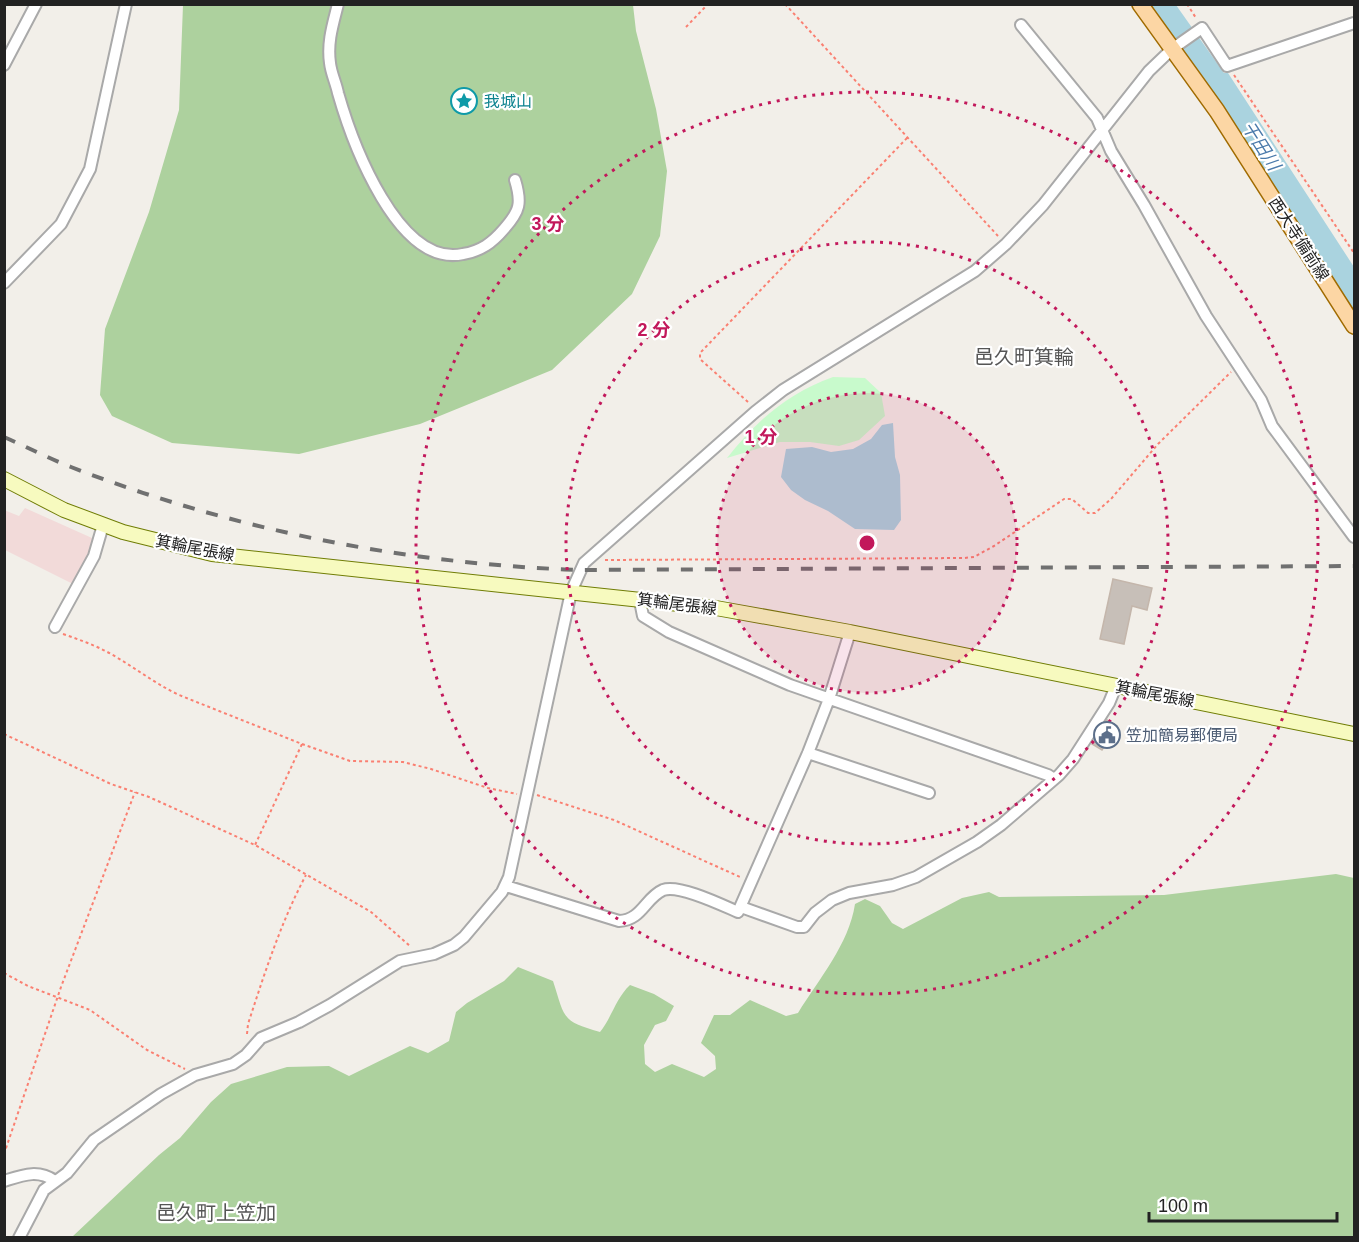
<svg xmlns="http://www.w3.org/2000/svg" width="1359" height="1242" viewBox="0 0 1359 1242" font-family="Arial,'Noto Sans JP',sans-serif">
  <rect width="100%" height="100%" fill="#f2efe9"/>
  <path fill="#f2dad9" d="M 25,508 L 92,538 L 91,549 L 73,584 L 5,550 L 4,510 L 19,516 Z"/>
  <path fill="#add19e" d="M 183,5 L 633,5 L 636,31 L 656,109 L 667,171 L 660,236 L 632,294 L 552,370 L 420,424 L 299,454 L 172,443 L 112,416 L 100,395 L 105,329 L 149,212 L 179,110 Z
    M 1336,874 L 1354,878 L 1354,1237 L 72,1237 L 159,1155 L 180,1138 L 211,1102 L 231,1084 L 287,1067 L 329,1066 L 349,1076 L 410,1046 L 428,1053 L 449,1041 L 456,1012 L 467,1003 L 504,981 L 518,967 L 553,981 C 565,1018 561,1021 600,1032 C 612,1017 616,998 630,985 L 654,994 L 674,1006 L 666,1021 L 655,1025 L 644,1045 L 645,1064 L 655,1072 L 672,1064 L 704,1077 L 716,1069 L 715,1056 L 701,1043 L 714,1015 L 730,1015 L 750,1000 L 786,1016 L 798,1013 C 819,979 849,944 855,904 L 865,899 L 880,906 L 892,923 L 903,929 L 962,898 L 989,892 L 999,897 L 1164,895 Z"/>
  <path fill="#c8facc" d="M 833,377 L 865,378 L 881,393 L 885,416 L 859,440 L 839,446 L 810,442 L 780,442 L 727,458 C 757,420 787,394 833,377 Z"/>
  <path fill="#aad3df" d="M 1150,5 L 1176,5 L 1224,73 L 1228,73 L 1354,267 L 1354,314 Z
    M 893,423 L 895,457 L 900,475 L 901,520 L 894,530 L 855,529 L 828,511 L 805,500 L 791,490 L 781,477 L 786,449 L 812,447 L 831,452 L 853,449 L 871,439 L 882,425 Z"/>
  <path fill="#c7bfb8" stroke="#c4b6ab" stroke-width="1.5" d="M 1113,579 L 1152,588 L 1147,610 L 1132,606 L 1124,644 L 1100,639 Z
    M 1107,720 L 1117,726 L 1102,750 L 1092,744 Z"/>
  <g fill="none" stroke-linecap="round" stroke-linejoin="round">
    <defs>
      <path id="street" d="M 338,4 C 333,24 327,42 330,63 C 331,73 336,83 338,93 C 352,142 398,268 463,254 C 481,251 492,243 504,229 C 520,211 522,203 515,180
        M 1021,25 L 1097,118 L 1111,151 L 1144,205 L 1206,316 L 1261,400 L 1272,426 L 1354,537
        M 4,65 L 36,4
        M 4,283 L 61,224 L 90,169 L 126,4
        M 643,600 L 641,606 L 643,616 L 669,632 L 790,685 L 1048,775 L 1054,779
        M 55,627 L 94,556 L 103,525
        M 808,753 L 929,793
        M 506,886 L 619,921 C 642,920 645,898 663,890 C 679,884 722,905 738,912 L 808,753 L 829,699 L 850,632
        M 741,907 L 797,927 L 804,927 L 815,913 L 832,900 L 849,893 L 893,885 L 916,877 L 977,842 L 1001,825 L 1059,775 L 1073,759 L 1109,703 L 1116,686
        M 4,1181 C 23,1175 38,1169 55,1181
        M 19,1238 L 44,1190 L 67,1173 L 94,1140 L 161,1094 L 195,1075 L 233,1064 L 246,1055 L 261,1038 L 299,1022 L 330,1005 L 400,961 L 434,954 L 454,945 L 464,937 L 502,892 L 509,877 L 571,592 L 584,563 L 755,412 L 783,390 L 975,271 L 1006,244 L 1043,205 L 1149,71 L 1172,49 L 1202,28 L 1227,66 L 1354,23"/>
      <path id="secondary" d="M 4,479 L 64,510 L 123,532 L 212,554 L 716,608 L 850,632 L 1354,734"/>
      <path id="primary" d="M 1140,4 L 1217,111 L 1354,326"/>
    </defs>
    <use href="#street" stroke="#a9a9a9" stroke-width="14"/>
    <use href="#secondary" stroke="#707d05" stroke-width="16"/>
    <use href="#primary" stroke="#a06b00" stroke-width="18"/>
    <path stroke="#fa8072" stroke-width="2" stroke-dasharray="3 3" stroke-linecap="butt" d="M 785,4 L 998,236
      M 1187,4 L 1196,18
      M 686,27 L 708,4
      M 1234,75 L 1354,253
      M 748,402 L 700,359 L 700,353 L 907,138
      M 605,560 L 964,558 L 974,557 L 994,546 L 1064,499 L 1072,499 L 1088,513 L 1095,513 L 1111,499 L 1158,444 L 1231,372
      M 63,634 C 80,640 95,645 111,654 C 134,667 154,683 179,695 L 302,744 L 255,845
      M 4,734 L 111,784 L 149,797 L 255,845 L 371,912 L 410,946
      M 302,744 L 350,761 L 403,762 L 431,769 L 488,788 L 517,794
      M 537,795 L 614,820 L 740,877
      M 4,973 L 28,986 L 90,1010 L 147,1050 L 185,1069
      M 247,1034 L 248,1024 C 265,972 281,922 306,875
      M 4,1154 L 61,987 L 135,792"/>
    <use href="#street" stroke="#fff" stroke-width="10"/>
    <use href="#secondary" stroke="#f7fabf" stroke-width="14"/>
    <use href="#primary" stroke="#fcd6a4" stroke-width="15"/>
    <path stroke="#707070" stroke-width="4" stroke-dasharray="12 12" stroke-linecap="butt" d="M 4,437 C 27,447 48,458 71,467 C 233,530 406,564 580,570 L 1354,566"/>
  </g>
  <circle cx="867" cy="543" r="150" fill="#c2185b" fill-opacity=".12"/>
  <g fill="none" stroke="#c2185b" stroke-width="3" stroke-dasharray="3 6">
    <circle cx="867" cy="543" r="150"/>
    <circle cx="867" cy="543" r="301"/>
    <circle cx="867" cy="543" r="451"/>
  </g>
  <defs>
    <symbol id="sight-ring" viewBox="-11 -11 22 22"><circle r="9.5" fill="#fff" stroke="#0f9aa8" stroke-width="1.5"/><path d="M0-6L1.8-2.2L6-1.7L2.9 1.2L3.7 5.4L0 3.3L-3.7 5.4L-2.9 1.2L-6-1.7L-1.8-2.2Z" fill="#0f9aa8"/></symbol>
    <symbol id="civic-ring" viewBox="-11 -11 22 22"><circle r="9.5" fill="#fff" stroke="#5c6f8a" stroke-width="1.5"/><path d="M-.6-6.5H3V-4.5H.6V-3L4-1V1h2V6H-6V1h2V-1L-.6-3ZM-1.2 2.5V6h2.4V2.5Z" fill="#5c6f8a"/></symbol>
  </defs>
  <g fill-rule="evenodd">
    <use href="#sight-ring" x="449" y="86" width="30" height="30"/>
    <use href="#civic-ring" x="1092" y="720" width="30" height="30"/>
  </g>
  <g text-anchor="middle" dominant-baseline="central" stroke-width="4.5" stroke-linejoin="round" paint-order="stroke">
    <g font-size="16" fill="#0d838f" stroke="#fff" text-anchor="start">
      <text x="484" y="101">我城山</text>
    </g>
    <g font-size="16" fill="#222" stroke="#fff">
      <text transform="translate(1299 239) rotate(57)">西大寺備前線</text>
      <text transform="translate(195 548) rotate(11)">箕輪尾張線</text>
      <text transform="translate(677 604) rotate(7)">箕輪尾張線</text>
      <text transform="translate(1155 694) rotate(11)">箕輪尾張線</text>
    </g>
    <g font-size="16" fill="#4e5e75" stroke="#fff" text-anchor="start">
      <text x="1126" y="735">笠加簡易郵便局</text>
    </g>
    <g font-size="18" font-style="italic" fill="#4a7aab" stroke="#fff">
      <text transform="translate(1261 146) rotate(57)">干田川</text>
    </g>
    <g font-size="20" fill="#555" stroke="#fff">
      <text x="1024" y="357">邑久町箕輪</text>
      <text x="216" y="1213">邑久町上笠加</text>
    </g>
  </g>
  <circle cx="867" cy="543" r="9" fill="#c2185b" stroke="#fff" stroke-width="3"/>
  <g font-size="18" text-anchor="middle" font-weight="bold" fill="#c2185b" stroke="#fff" stroke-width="4.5" stroke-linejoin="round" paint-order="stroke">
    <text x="548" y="230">3 分</text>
    <text x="654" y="336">2 分</text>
    <text x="761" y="443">1 分</text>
  </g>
  <rect width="1359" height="1242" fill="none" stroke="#222222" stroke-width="12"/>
  <path d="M1149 1212v9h188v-9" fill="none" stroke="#222222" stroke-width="3"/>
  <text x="1158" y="1212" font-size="18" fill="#222222" stroke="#ffffff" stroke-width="4.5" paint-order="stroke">100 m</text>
</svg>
